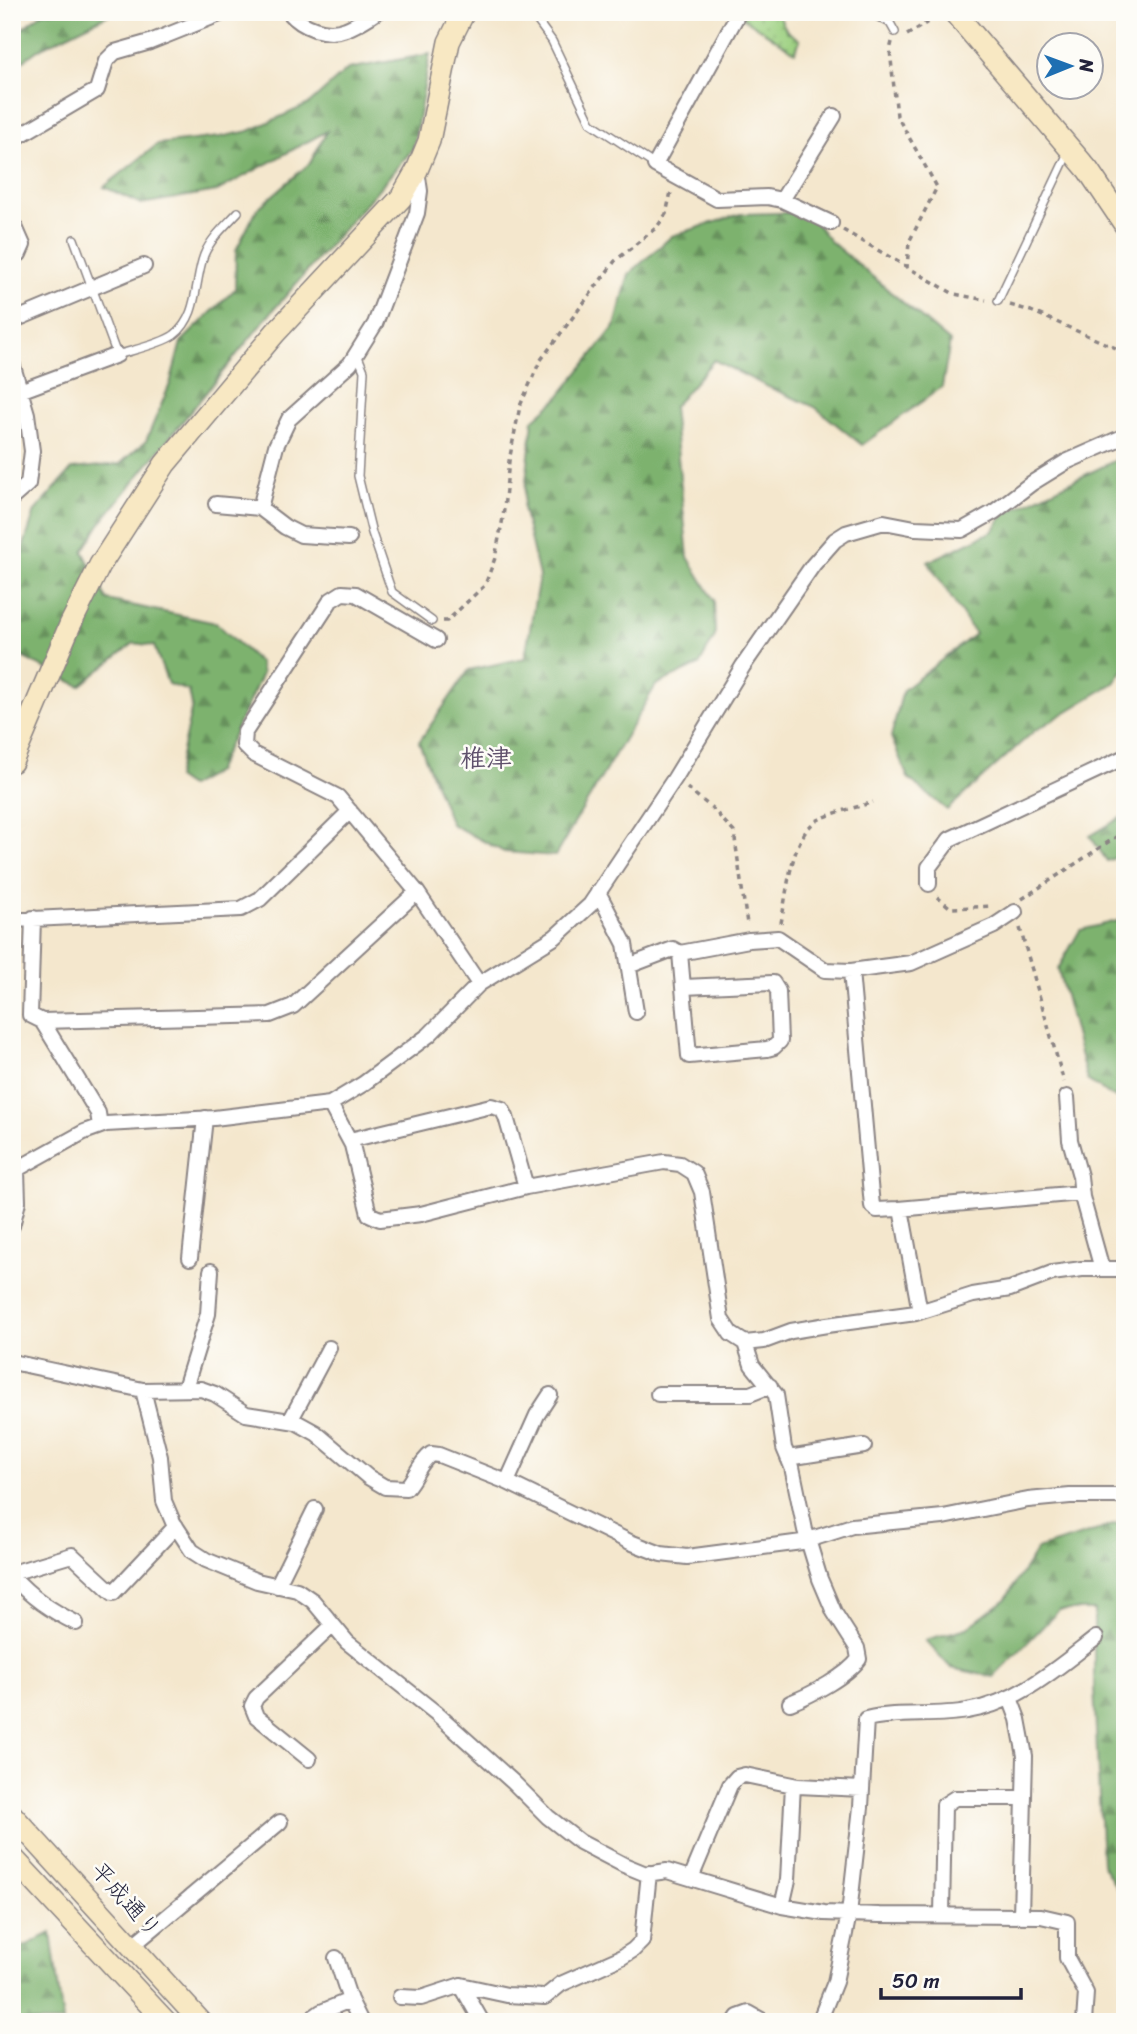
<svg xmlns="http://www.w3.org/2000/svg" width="1137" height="2034" viewBox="0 0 1137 2034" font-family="Sriracha,'Klee One',sans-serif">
  <defs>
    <pattern id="grass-dots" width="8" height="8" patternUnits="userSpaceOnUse" patternTransform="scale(1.75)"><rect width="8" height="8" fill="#9cd080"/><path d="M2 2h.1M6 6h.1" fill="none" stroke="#86b270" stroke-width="1.8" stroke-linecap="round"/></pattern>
    <pattern id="forest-firs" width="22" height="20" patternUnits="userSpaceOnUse" patternTransform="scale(1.75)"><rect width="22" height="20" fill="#7db26e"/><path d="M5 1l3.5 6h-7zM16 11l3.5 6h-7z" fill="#66905c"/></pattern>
  </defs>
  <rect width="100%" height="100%" fill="#fdfcf7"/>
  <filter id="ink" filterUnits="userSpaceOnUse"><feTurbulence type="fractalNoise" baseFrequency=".0143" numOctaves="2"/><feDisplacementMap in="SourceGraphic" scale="14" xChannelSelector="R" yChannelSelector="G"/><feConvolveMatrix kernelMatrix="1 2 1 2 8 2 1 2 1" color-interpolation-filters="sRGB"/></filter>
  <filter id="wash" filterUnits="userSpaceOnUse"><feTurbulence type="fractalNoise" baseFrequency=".00686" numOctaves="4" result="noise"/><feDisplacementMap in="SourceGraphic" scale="28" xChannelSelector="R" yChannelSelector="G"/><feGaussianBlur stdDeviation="1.57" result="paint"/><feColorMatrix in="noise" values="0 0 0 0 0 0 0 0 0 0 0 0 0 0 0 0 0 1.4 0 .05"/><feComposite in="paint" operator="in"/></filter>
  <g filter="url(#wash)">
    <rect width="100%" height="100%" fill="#f4e7cd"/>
    <path fill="url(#grass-dots)" stroke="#5f795e" stroke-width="2" d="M 744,12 L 777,12 L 787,31 L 800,40 L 795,52 L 742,17 Z"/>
    <path fill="url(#forest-firs)" stroke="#506a54" stroke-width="2" d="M 44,12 L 114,12 L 39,49 L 12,69 L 12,36 Z
      M 430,54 L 413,149 L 263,322 L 102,521 L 83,551 L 107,600 L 216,623 L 259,662 L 262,674 L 216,772 L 189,787 L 176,778 L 192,706 L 189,691 L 168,684 L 154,646 L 134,643 L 80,686 L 20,656 L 12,625 L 12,582 L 35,511 L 72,469 L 120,464 L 146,441 L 170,384 L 181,342 L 235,289 L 236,250 L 257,209 L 310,163 L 327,131 L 217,191 L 141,204 L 104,187 L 158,144 L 220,137 L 249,131 L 309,104 L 348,69 Z
      M 807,212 L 830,241 L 950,342 L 942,387 L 862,445 L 815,407 L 766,386 L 714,360 L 673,407 L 688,557 L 714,600 L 715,636 L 699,665 L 656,685 L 555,856 L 504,852 L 451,824 L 419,742 L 469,670 L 525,658 L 539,576 L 523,508 L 533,420 L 558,398 L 615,326 L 629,274 L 672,236 L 740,214 Z
      M 1116,460 L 1125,473 L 1125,667 L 1114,683 L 1033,732 L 947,810 L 908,778 L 891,737 L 903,690 L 975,634 L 928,562 L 993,531 L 1004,514 Z
      M 1125,815 L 1125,854 L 1107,861 L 1090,836 Z
      M 1125,919 L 1125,1104 L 1087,1080 L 1058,969 L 1080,930 Z
      M 1117,1524 L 1125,1533 L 1125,1902 L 1102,1864 L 1094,1686 L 1094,1610 L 1059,1610 L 994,1677 L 951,1668 L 925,1640 L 967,1628 L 1005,1600 L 1037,1549 Z
      M 51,1933 L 63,2022 L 12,2022 L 12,1962 L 21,1948 Z"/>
  </g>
  <g filter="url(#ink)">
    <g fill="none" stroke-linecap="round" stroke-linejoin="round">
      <defs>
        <path id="lane" d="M 531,12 L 552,41 L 591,123 L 655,165
          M 869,12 L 890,23 L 895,32
          M 74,239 L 117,355 C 133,350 161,344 174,335 C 199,316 194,281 204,255 C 211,238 226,225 238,212
          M 998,301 L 1068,153
          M 357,354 L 364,371 L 358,476 L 372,533 L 392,592 L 432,621"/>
        <path id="street" d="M 289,12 C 302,27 326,37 346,29 C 357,25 367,18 377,12
          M 739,12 L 655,165 L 717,199 L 767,197 L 782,200 L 831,223
          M 12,140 L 97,90 L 106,61 L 115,52 L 150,42 L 225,12
          M 782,200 L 834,116
          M 12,220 L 23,245 L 19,254 L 12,259
          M 12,321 L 144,266
          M 12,363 L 27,414 L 32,451 L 28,484 L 12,498
          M 20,391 L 117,355
          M 216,504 L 260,508 L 285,527 L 301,535 L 349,538
          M 260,508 L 276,446 L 289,419 L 350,364 L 375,324 L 417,213 L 420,191 L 417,170
          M 436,640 L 356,594 L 342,593 L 331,600 L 245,732 L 244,745 L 253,754 L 338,797 L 417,892 L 479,984
          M 929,884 L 929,867 L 950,839 L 1125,757
          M 598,892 L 625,944 L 636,1012
          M 33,918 L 30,1015 L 42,1021 L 270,1015 L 293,1006 L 417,892
          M 12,920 L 241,909 L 260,899 L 350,811
          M 680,953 L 749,940 L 778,938 L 825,970 L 851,971 L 911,963 L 994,926 L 1015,912
          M 631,965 L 673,949 L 680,953 L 689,1056 L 767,1049 L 774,1047 L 780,1041 L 778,991 L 773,983 L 684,987
          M 851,971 L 872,1206 L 877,1210 L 898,1209 L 1081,1193
          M 42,1021 L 98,1113 L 100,1126
          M 1067,1097 L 1070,1140 L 1080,1176 L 1082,1197 L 1102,1269
          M 330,1104 L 352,1145 L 369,1214 L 380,1219 L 421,1214 L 526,1187 L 664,1162 L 680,1164 L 694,1173 L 702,1192 L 721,1319 L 731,1334 L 745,1343 L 764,1341 L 791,1331 L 827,1325 L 916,1313 L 973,1295 L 1010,1289 L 1052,1273 L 1082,1269 L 1125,1269
          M 350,1140 L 491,1106 L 502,1109 L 506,1117 L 526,1187
          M 12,1172 L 84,1132 L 106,1124 L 214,1118 L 330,1104 L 363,1084 L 429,1035 L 479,984 L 555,937 L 590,905 L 675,778 L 743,666 L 813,565 L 835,540 L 846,533 L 884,522 L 915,528 L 962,530 L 994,512 L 1032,483 L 1066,462 L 1125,436
          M 901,1209 L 920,1312
          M 12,1226 L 18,1202 L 17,1171
          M 190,1258 L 205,1118
          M 745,1343 L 752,1365 L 776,1395 L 784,1448 L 792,1467 L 805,1530 L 820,1579 L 834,1612 L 857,1648 L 859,1659 C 847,1676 811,1695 790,1703
          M 12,1362 L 143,1390 L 201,1389 L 215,1394 L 246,1414 L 296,1422 L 316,1433 L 368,1477 L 385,1487 L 406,1488 C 416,1477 419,1463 431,1454 L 439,1455 L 507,1482 L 630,1542 L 661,1554 L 687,1557 L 802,1542 L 852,1526 L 943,1517 L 1028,1500 L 1070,1496 L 1116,1496 L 1125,1497
          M 185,1388 L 208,1314 L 211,1271
          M 143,1390 L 160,1457 L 164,1501 L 173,1522 L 192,1551 L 206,1560 L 257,1581 L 297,1590 L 313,1601 L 347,1642 L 436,1713 L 513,1782 L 548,1817 L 580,1842 L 624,1865 L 646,1874 L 667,1871 L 782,1906 L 824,1913 L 879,1915 L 1041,1916 L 1067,1922 L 1067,1958 L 1086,1993 L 1084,2022
          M 658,1394 L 750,1394 L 770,1386
          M 290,1421 L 329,1348
          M 788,1458 L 864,1446
          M 507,1482 L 537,1415 L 550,1395
          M 12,1573 L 72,1555 L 113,1593 L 176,1526
          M 12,1576 C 31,1597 50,1610 76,1623
          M 277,1586 L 315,1509
          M 1010,1698 L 1018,1719 L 1025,1756 L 1021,1916
          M 309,1759 L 256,1716 L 252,1706 L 256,1698 L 333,1625
          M 691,1878 L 730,1785 L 737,1777 L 745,1775 L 798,1786 L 862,1789
          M 782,1906 L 788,1880 L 793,1785
          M 942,1915 L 944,1805 L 955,1798 L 1024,1798
          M 132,1946 L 280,1822
          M 336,1958 L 350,2000 L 361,2022
          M 461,1985 L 482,2022
          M 400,1997 L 421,1998 L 461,1985 L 507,1995 L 545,1997 L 561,1984 L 622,1957 L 633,1950 L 642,1941 L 649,1873
          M 307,2022 L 321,2012 L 350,2000
          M 735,2022 L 738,2017 L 749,2013 L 765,2022
          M 819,2022 L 835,1982 L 849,1914 L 861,1807 L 866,1719 C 899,1711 934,1717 967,1711 C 1018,1703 1057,1668 1096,1638"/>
        <path id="secondary" d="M 954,12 L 1088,170 L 1125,225
          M 12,762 L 70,625 L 100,565 L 165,464 L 275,333 L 401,198 L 417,170 L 429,141 L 449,42 L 464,12
          M 12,1815 L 201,2022
          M 12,1857 L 166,2022"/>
      </defs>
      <use href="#lane" stroke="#8b8484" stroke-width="10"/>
      <use href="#street" stroke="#8b8484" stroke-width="18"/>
      <use href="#secondary" stroke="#8b8484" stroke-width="24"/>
      <path stroke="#8b8484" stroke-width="3.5" stroke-dasharray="5 5" stroke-linecap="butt" d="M 907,35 L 936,17
        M 892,42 L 890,50 L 897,116 L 937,187 L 909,242 L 907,268
        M 843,230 L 954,294 L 986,300
        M 1010,305 L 1031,311 L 1125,352
        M 443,621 L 447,621 L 485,585 L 495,558 L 503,518 L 509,461 L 520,406 L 540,361 L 615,261 L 657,227 L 666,214 L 671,192
        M 687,788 L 712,808 L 734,832 L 747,924
        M 937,897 L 951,908 L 992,906
        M 1022,899 L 1125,831
        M 781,923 C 787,894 791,832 820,819 C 837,811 856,808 873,802
        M 1020,928 L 1064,1082"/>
      <use href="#lane" stroke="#fff" stroke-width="7"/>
      <use href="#street" stroke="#fff" stroke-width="14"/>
      <use href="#secondary" stroke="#f8e8c3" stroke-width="21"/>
    </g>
  </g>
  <g text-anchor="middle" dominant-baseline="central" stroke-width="5" stroke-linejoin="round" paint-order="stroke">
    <g font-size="23" fill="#22223b" stroke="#fdfcf7">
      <text transform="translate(126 1900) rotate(48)">平成通り</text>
    </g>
    <g font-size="26" font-weight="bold" fill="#5f516c" stroke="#fdfcf7">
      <text x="486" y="758">椎津</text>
    </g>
  </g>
  <rect width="1137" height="2034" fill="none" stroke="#fdfcf7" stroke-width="42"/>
  <g transform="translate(1070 66) rotate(89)"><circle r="33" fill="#fdfcf7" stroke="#a5a5ac" stroke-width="2"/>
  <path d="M0-5L12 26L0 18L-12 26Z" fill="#1f6fb2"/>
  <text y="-10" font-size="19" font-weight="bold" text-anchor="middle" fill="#22223b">N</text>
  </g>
  <path d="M881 1988v10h140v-10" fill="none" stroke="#22223b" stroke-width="3.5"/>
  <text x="892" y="1988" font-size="21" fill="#22223b" stroke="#fdfcf7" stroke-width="5" paint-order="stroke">50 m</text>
</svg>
